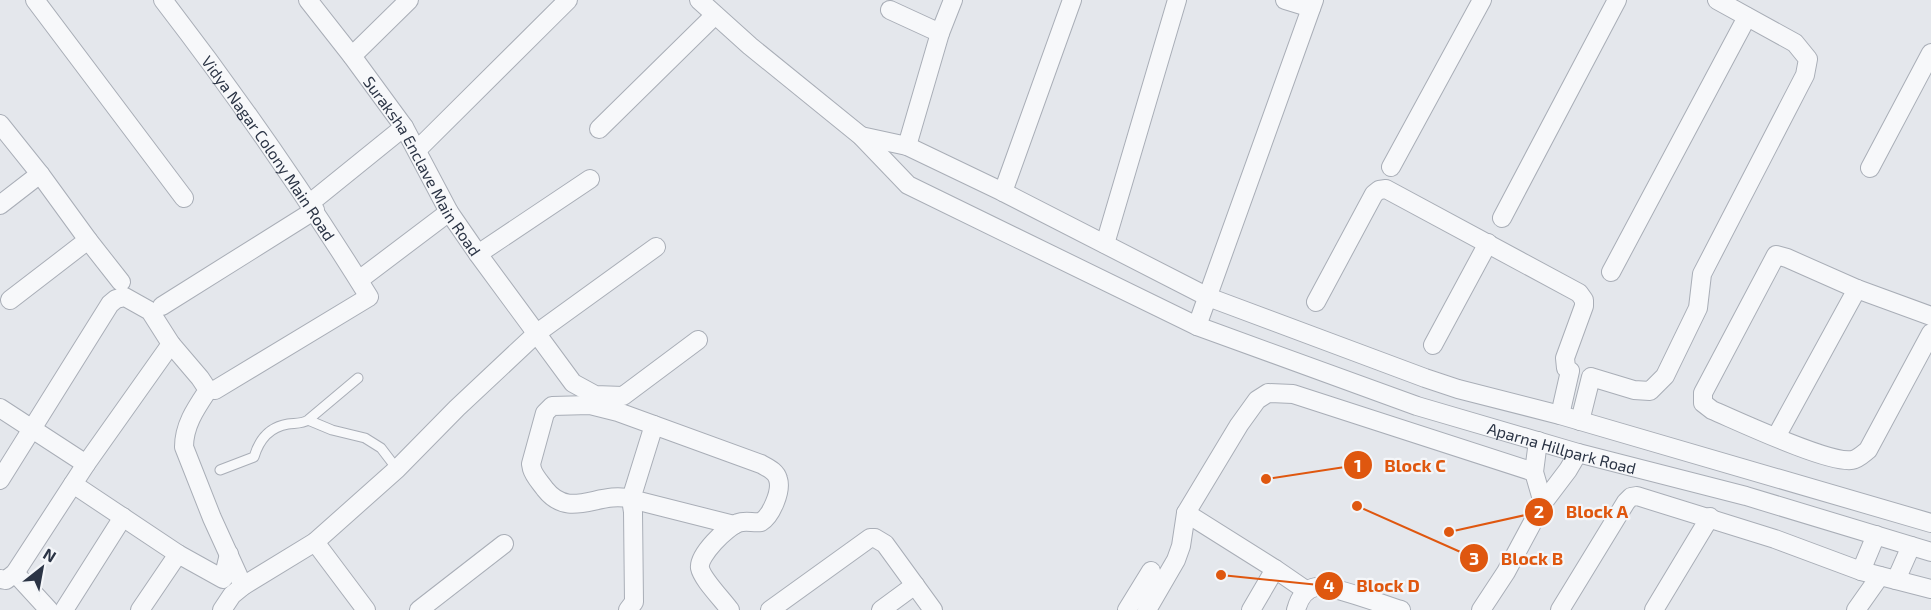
<svg xmlns="http://www.w3.org/2000/svg" width="1931" height="610" viewBox="0 0 1931 610" font-family="'Exo 2',sans-serif">
  <rect width="100%" height="100%" fill="#e4e7ec"/>
  <g fill="none" stroke-linecap="round" stroke-linejoin="round">
    <defs>
      <path id="service" d="M 308,420 L 332,430 L 365,438 L 381,448 L 397,469
        M 220,470 L 254,457 C 259,440 269,427 288,424 C 295,423 302,424 308,420 L 358,378"/>
      <g id="minor">
        <path d="M 35,0 L 184,198"/>
        <path id="s1" d="M 163,0 C 237,96 305,194 369,297 L 215,390"/>
        <path id="s2" d="M 308,0 L 352,56 L 404,127 L 449,212 L 478,254 L 573,383 L 595,395 L 623,396 L 698,340"/>
        <path id="s3" d="M 699,0 L 750,46 L 861,136 L 908,185 L 1197,326 L 1417,406 L 1578,453 L 1746,496 L 1931,552"/>
        <path d="M 1285,0 L 1311,8"/>
        <path d="M 890,10 L 940,33 L 953,0"/>
        <path d="M 352,56 L 409,0"/>
        <path d="M 0,124 L 40,174 L 88,240 L 10,300"/>
        <path d="M 599,129 L 715,15"/>
        <path d="M 861,136 L 907,146 L 1003,192 L 1208,297 L 1425,378 L 1458,389 L 1560,415 L 1931,523"/>
        <path d="M 907,146 L 940,33"/>
        <path d="M 417,150 L 568,0"/>
        <path d="M 1391,167 L 1482,0"/>
        <path d="M 1870,168 L 1931,53"/>
        <path d="M 1003,192 L 1072,0"/>
        <path d="M 310,203 L 404,127"/>
        <path d="M 0,205 L 40,174"/>
        <path d="M 1502,218 L 1617,0"/>
        <path d="M 88,240 L 121,282"/>
        <path d="M 1105,244 L 1177,0"/>
        <path d="M 478,254 L 590,179"/>
        <path d="M 1611,272 L 1747,17"/>
        <path d="M 359,280 L 449,212"/>
        <path d="M 1316,302 L 1374,194 L 1379,190 L 1386,189 L 1579,293 L 1584,300 L 1584,306 L 1565,358 L 1566,368 L 1570,371 L 1560,415"/>
        <path d="M 162,306 L 315,210"/>
        <path d="M 1931,316 L 1857,289 L 1787,258 L 1776,255 L 1703,393 L 1703,403 L 1712,410 C 1738,421 1829,464 1852,460 C 1858,459 1863,454 1868,450 L 1931,333"/>
        <path d="M 1197,326 L 1314,0"/>
        <path d="M 1433,345 L 1488,243"/>
        <path d="M 0,408 L 86,464"/>
        <path d="M 1580,421 L 1591,377 L 1634,390 L 1650,391 L 1665,376 L 1698,308 L 1702,274 L 1805,75 L 1808,59 L 1795,43 L 1717,0"/>
        <path d="M 654,425 L 631,499 L 734,525"/>
        <path d="M 1776,437 L 1857,289"/>
        <path d="M 1538,441 L 1534,472 L 1543,503"/>
        <path d="M 0,480 L 110,304 L 116,299 L 125,297 L 150,311 L 171,344 L 200,378 L 208,390 C 196,408 184,425 184,447 L 212,518 L 243,586"/>
        <path d="M 73,484 L 178,554 L 223,579 L 229,554"/>
        <path d="M 1186,513 L 1275,569"/>
        <path d="M 315,542 L 366,610"/>
        <path d="M 1861,571 L 1876,535"/>
        <path d="M 15,573 L 49,610"/>
        <path d="M 0,579 L 6,580 L 15,573 L 86,464 L 171,344"/>
        <path d="M 1896,580 L 1911,546"/>
        <path d="M 64,610 L 123,517"/>
        <path d="M 140,610 L 178,554"/>
        <path d="M 222,610 L 232,595 L 243,586 L 315,542 L 397,469 L 457,408 L 537,333 L 656,247"/>
        <path d="M 419,610 L 504,544"/>
        <path d="M 628,610 L 634,602 L 633,512 L 631,499 C 599,490 570,521 545,489 C 540,482 534,476 532,469 L 531,464 L 545,413 L 552,406 L 590,405 L 618,412 L 761,464 C 768,468 776,471 778,479 C 782,491 771,516 761,522 C 753,523 745,520 738,523 C 727,527 698,555 700,568 C 702,579 723,600 730,610"/>
        <path d="M 770,610 L 870,538 L 875,538 L 885,544 L 933,610"/>
        <path d="M 881,610 L 915,585"/>
        <path d="M 1127,610 L 1151,571"/>
        <path d="M 1147,610 L 1176,560 L 1181,546 L 1186,513 L 1239,425 L 1257,400 L 1268,393 L 1293,394 L 1534,472"/>
        <path d="M 1251,610 L 1275,569 L 1307,591"/>
        <path d="M 1296,610 C 1299,599 1304,589 1316,587 C 1331,584 1383,605 1401,610"/>
        <path d="M 1481,610 L 1506,572 L 1543,503 L 1568,470 L 1578,453"/>
        <path d="M 1560,610 L 1626,502 L 1631,497 L 1637,496 L 1775,539 L 1861,571 L 1931,589"/>
        <path d="M 1654,610 L 1710,517"/>
        <path d="M 1856,610 L 1880,576"/>
      </g>
    </defs>
    <use href="#service" stroke="#a9aeb7" stroke-width="11"/>
    <use href="#minor" stroke="#a9aeb7" stroke-width="20"/>
    <use href="#service" stroke="#f7f8fa" stroke-width="9"/>
    <use href="#minor" stroke="#f7f8fa" stroke-width="18"/>
  </g>
  <g text-anchor="middle" dominant-baseline="central" stroke-width="4.5" stroke-linejoin="round" paint-order="stroke">
    <g font-size="16" fill="#2b3445" stroke="#f4f6f9">
      <text stroke="none"><textPath href="#s1" startOffset="182">Vidya Nagar Colony Main Road</textPath></text>
      <text stroke="none"><textPath href="#s2" startOffset="202">Suraksha Enclave Main Road</textPath></text>
      <text stroke="none"><textPath href="#s3" startOffset="986">Aparna Hillpark Road</textPath></text>
    </g>
  </g>
  <path fill="none" stroke="#df570f" stroke-width="2" d="M1266 479L1358 465M1449 532L1539 512M1357 506L1474 558M1221 575L1329 586"/>
  <g fill="#df570f" stroke="#f4f6f9" stroke-width="2">
    <circle cx="1266" cy="479" r="6"/>
    <circle cx="1449" cy="532" r="6"/>
    <circle cx="1357" cy="506" r="6"/>
    <circle cx="1221" cy="575" r="6"/>
    <circle cx="1358" cy="465" r="15"/>
    <circle cx="1539" cy="512" r="15"/>
    <circle cx="1474" cy="558" r="15"/>
    <circle cx="1329" cy="586" r="15"/>
  </g>
  <g font-size="18" text-anchor="middle" font-weight="bold" fill="#fff">
    <text x="1358" y="472">1</text>
    <text x="1539" y="518">2</text>
    <text x="1474" y="565">3</text>
    <text x="1329" y="592">4</text>
  </g>
  <g font-size="18" text-anchor="middle" font-weight="bold" fill="#df570f" stroke="#f4f6f9" stroke-width="4.5" stroke-linejoin="round" paint-order="stroke">
    <text x="1415" y="472">Block C</text>
    <text x="1597" y="518">Block A</text>
    <text x="1532" y="565">Block B</text>
    <text x="1388" y="592">Block D</text>
  </g>
  <g transform="translate(42 568) rotate(31)" stroke="#f4f6f9" stroke-width="4.5" paint-order="stroke">
  <path d="M0-4.5L10 22L0 15L-10 22Z" fill="#2b3445"/>
  <text y="-9" font-size="16" font-weight="bold" text-anchor="middle" fill="#2b3445">N</text>
  </g>
</svg>
